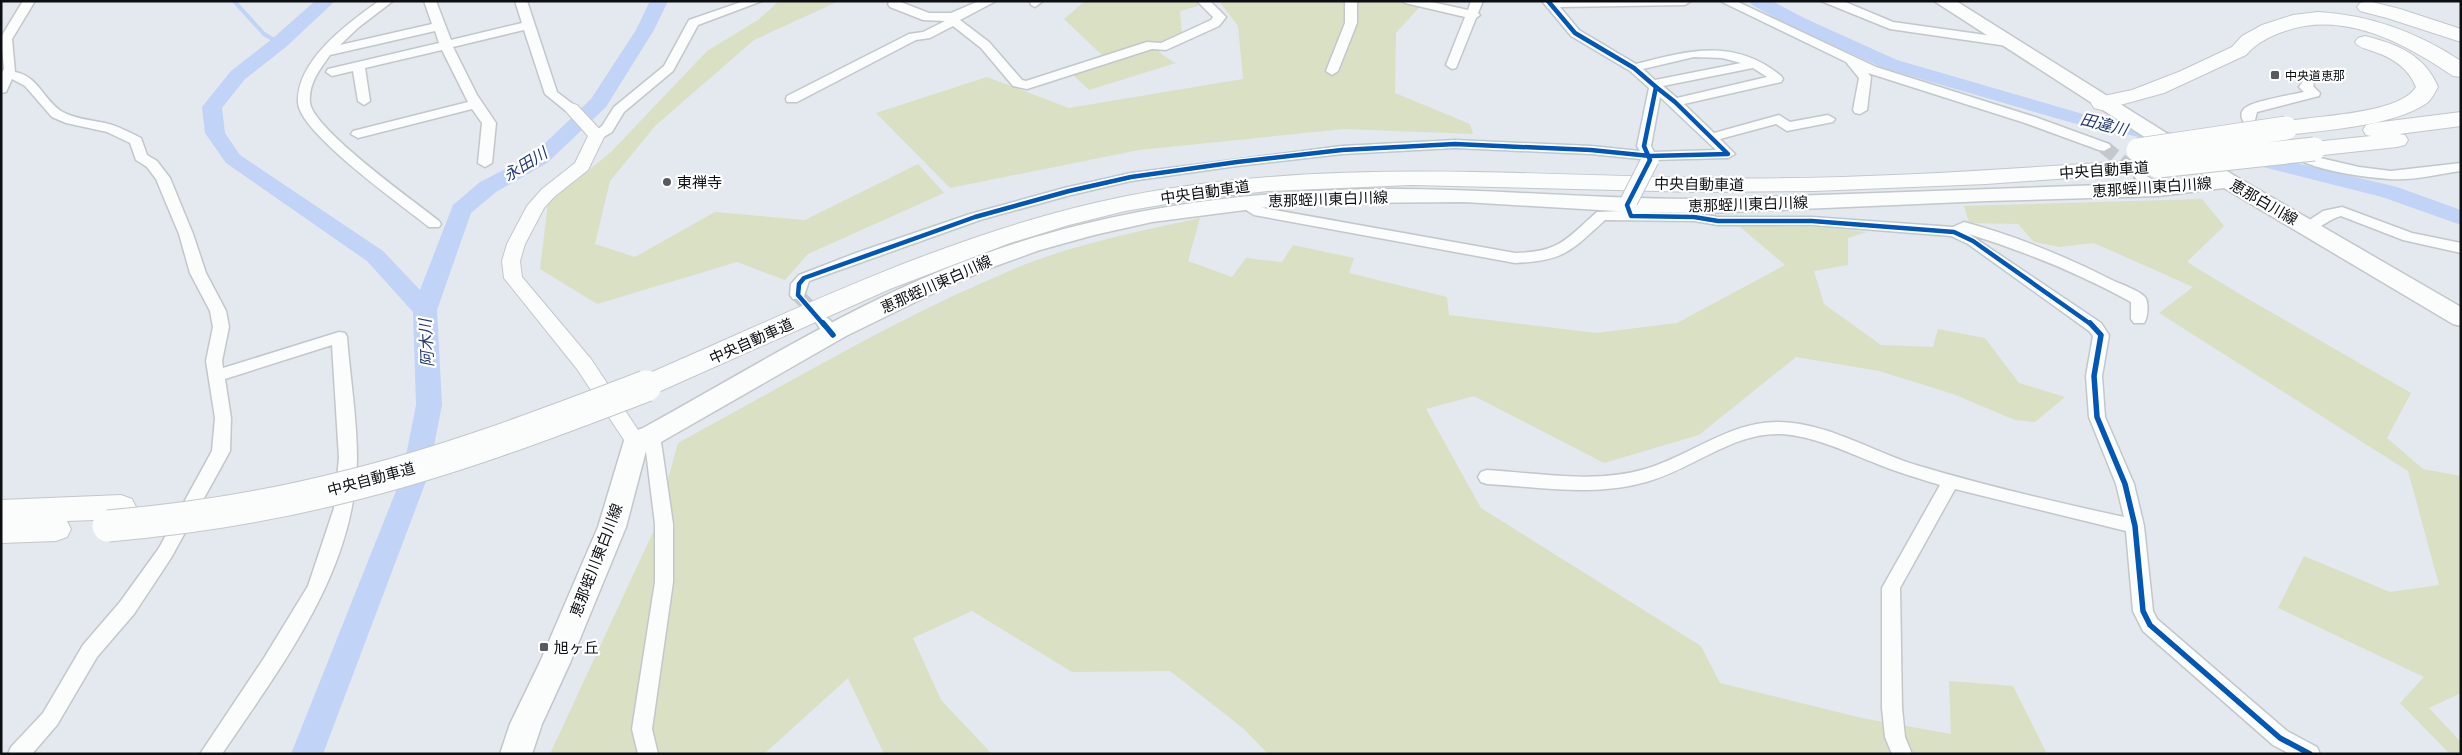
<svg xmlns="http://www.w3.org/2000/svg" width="2462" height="755" viewBox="0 0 2462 755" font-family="'IBM Plex Sans','Noto Sans JP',sans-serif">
  <rect width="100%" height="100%" fill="#e3e9ee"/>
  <path fill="#dae0c4" d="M 779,1 L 839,1 L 754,40 L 655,126 L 610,181 L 595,244 L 635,257 L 715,212 L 805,220 L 918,164 L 944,193 L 808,254 L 785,280 L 737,262 L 597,304 L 540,269 L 548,203 L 611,152 L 707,51 L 758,20 Z
    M 1085,1 L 1198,1 L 1198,6 L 1180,11 L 1182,33 L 1171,41 L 1147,44 C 1159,49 1165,59 1176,63 L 1089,90 L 1070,72 L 1106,59 L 1064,19 Z
    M 1219,1 L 1425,1 L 1396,33 L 1395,93 L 1470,124 L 1473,134 L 1344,129 L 1139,150 L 950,188 L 876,113 L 987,77 L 1069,108 L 1243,79 L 1238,26 Z
    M 2202,199 L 2224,226 L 2187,262 L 2243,296 L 2411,393 L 2387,438 L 2423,469 L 2461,476 L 2461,693 L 2429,708 L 2461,742 L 2461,754 L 2450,754 L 2400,703 L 2424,677 L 2278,608 L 2304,556 L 2390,592 L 2439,585 L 2408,471 L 2159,313 L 2193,287 L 2094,243 L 2060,247 L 2034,242 L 2018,224 L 1969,223 L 1964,206 Z
    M 1200,218 L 1188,261 L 1232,277 L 1246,258 L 1282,262 L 1293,245 L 1354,258 L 1349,273 L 1447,297 L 1449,315 L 1596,333 L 1677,323 L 1785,265 L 1739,226 L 1818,227 L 1867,232 L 1848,238 L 1848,265 L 1814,271 L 1824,304 L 1881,345 L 1933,347 L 1938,329 L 1985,338 L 2019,383 L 2065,397 L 2035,422 L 2015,420 L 1953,394 L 1879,371 L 1796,357 L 1699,435 L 1604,463 L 1474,396 L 1426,409 L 1481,508 L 1701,646 L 1720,683 L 1862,718 L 1951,734 L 1949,681 L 2013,686 L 2047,754 L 1268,754 L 1244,729 L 1170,671 L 1072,672 L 972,611 L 913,638 L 941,700 L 992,754 L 884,754 L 848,678 L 764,754 L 550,754 L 654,530 L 678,443 C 789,383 898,317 1014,269 C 1073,244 1137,232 1200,218 Z"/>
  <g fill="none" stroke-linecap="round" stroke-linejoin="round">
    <path stroke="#c1d3f6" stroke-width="4" d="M 234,1 L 264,34 L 279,43"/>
    <path fill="#c1d3f6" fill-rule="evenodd" d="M 315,1 L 335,1 L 286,47 L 245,79 L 222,108 L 225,133 L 240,155 L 383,251 L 420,290 L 453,205 L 480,182 L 533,155 L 591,99 L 636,30 L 650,1 L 668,1 L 654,30 L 606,107 L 547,163 L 496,192 L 471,213 L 437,310 L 442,405 L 428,476 L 323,754 L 291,754 L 402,476 L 416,405 L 413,312 L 367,261 L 226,163 L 205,133 L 202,107 L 231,71 L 272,39 Z
      M 1749,1 L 1772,1 L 1804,18 L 1897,60 L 2083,114 L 2174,133 L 2177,137 L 2174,141 L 2167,143 L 2073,123 L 1883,68 L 1790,26 L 1752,5 Z
      M 2242,150 L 2397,187 L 2461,210 L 2461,225 L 2382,197 L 2235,160 L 2232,156 L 2235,152 Z"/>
    <path stroke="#c3c8cd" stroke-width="14" stroke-dasharray="14 7" stroke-linecap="butt" d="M 2104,147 L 2142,177
      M 798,295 L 822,320"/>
    <defs>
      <path id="minor" d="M 23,1 L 35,1 L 12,39 L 15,72 C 38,76 43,99 61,111 C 74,119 91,120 105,123 C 118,126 129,132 141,138 L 147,155 L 157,161 L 170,178 L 193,234 L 206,273 L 226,311 L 229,327 L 222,361 L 223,368 L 339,332 L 345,333 L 347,337 C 350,377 357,418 357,458 C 356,570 282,665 222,754 L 200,754 L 264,658 L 308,586 L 334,508 L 339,458 L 332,345 L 225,379 L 231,418 L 230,451 L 171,558 L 134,614 L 97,657 L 57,725 L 32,754 L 8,754 L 11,747 L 43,713 L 83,645 L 120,602 L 159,548 L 212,451 L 215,418 L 206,361 L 213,327 L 210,311 L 190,273 L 179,234 L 156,179 L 147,167 L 136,160 L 130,143 L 107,132 L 66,123 L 52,117 L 25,86 L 12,79 L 6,92 L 1,93 L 1,74 L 4,69 L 1,37 Z
        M 379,1 L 393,1 L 359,27 L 340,45 L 432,24 L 424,1 L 436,1 L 451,40 L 522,23 L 515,1 L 527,1 L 557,92 L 578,108 L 576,111 L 566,111 L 545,94 L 524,30 L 453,47 L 477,95 L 496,123 L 492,163 L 485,167 L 478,163 L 482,123 L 472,109 L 358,138 L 351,134 L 353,131 L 468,102 L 442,50 L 365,68 L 370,101 L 364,105 L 358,101 L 353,71 L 332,76 L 326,72 L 328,69 L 439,43 L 435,31 L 330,55 C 320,69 308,84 310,103 C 314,130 414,201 439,221 L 441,224 L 439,227 L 429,227 C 403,206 298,132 298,102 C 297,60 348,23 379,1 Z
        M 744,1 L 762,1 L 698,25 L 673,71 L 624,112 L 612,132 L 602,138 L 592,138 L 590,135 L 602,126 L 614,107 L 664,66 L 689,20 Z
        M 890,1 L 898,1 L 929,13 L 951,13 L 979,1 L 996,1 L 960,20 L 989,42 L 1022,80 L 1026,81 L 1147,42 L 1161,43 L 1211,20 L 1213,17 L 1197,1 L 1210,1 L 1226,17 L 1219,26 L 1166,50 L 1152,49 L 1027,89 L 1013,86 L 981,48 L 953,26 L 930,38 L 916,40 L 797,102 L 787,102 L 786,99 L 787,96 L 909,34 L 923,32 L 945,21 L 923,20 L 890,7 L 888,4 Z
        M 1030,1 L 1043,1 L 1035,7 L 1031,5 Z
        M 1345,1 L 1357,1 L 1357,23 L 1338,71 L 1332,75 L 1326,71 L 1345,23 Z
        M 1403,1 L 1427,1 L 1468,10 L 1471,1 L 1483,1 L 1478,13 L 1480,15 L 1476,18 L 1456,68 L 1452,69 L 1446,65 L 1465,17 L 1405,3 Z
        M 1542,1 L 1691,1 L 1685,5 L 1560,7 L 1579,30 L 1636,64 C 1689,50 1735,38 1781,76 L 1783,79 L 1781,82 L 1684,104 L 1714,133 L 1779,115 L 1790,122 L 1828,115 L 1835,119 L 1833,122 L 1787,131 L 1776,124 L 1720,139 L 1735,154 L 1728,158 L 1650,160 L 1591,154 L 1455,148 L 1342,154 L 1237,166 L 1131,181 L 1071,195 L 980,220 L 809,281 L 803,299 L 793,299 L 790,295 L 791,284 L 799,275 L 856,253 L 970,214 L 1064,188 L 1131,173 L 1342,146 L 1455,140 L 1591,146 L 1640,151 L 1637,146 L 1649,88 L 1630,71 L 1571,36 ZM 1694,57 L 1722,58 L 1741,63 L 1655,80 L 1643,69 ZM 1753,68 L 1767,77 L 1677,98 L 1663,86 ZM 1660,97 L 1716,150 L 1654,152 L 1651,146 Z
        M 1720,1 L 1736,1 L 1876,67 L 2035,117 L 2109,144 L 2111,147 L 2104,151 L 2099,150 L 2025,123 L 1868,73 L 1871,77 L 1867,110 L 1860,114 L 1855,113 L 1853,110 L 1859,78 L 1846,62 Z
        M 1821,1 L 1843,1 L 1893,22 L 2007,38 L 2013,42 L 2007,46 L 1890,29 Z
        M 2308,80 L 2314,84 L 2313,86 L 2320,93 L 2319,96 L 2257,112 L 2255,120 L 2259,125 L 2316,157 L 2359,167 L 2391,171 L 2461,163 L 2461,171 C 2438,174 2412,181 2389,179 C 2364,177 2329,172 2306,163 C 2294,158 2219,122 2248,106 C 2259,100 2290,95 2304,92 L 2299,87 L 2303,81 Z
        M 2142,173 L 2162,186 L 2164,189 L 2162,192 C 2151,195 2141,185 2135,177 Z
        M 1242,199 L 1258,207 L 1515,253 C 1560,252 1565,240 1597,212 L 1622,211 L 1620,205 L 1627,201 L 1632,202 L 1637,212 L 1694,213 L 1718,217 L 1812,217 L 1953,227 L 1964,222 C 2016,236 2067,257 2114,281 C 2123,285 2138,290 2145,297 C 2149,302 2148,318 2144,323 L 2134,323 L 2131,319 L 2131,302 C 2080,274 2026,252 1969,234 L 2101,323 L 2109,335 L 2102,376 L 2105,417 L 2134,484 L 2144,526 L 2153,611 L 2157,619 L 2287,731 L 2317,747 L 2320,754 L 2290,754 L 2273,745 L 2143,631 L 2133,611 L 2126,531 L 1955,489 L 1900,588 L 1902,708 L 1905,737 L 1912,754 L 1892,754 L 1885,737 L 1882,708 L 1882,588 L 1940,485 C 1918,478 1896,472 1875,463 C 1844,451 1814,436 1781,434 C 1733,432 1691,470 1646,482 C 1594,497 1539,487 1487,484 L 1481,482 L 1478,477 L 1481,472 L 1487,470 C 1538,473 1595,484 1645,469 C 1690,456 1730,421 1779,422 C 1828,423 1871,451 1916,465 C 1983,485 2054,502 2124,517 L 2116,484 L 2089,417 L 2086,376 L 2093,336 L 2089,331 L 1968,244 L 1951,236 L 1812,225 L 1718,225 L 1694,221 L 1605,220 C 1571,251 1564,261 1515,263 L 1254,215 L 1235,203 L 1237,200 Z
        M 2342,207 L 2412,233 L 2461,243 L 2461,253 L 2403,240 L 2341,216 C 2327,219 2317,234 2301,230 L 2299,227 L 2323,211 Z
        M 823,316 C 831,318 836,328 841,335 L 839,339 L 827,339 L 815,321 L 817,317 Z
        M 652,429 L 658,431 L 660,435 L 673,524 L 673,582 L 652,729 L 658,754 L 638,754 L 632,729 L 655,582 L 655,524 L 644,435 L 646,431 Z"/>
      <path id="tertiary" d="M 571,103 L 577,105 L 605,135 L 588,170 L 554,197 L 544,208 L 525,244 L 520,261 L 522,277 L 591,359 L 642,436 L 645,441 L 642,446 L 635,449 L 628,446 L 577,369 L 504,278 L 502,261 L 507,244 L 527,206 L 542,189 L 575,163 L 588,136 L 563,108 Z"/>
      <path id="primary" d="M 1934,1 L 1956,1 L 2235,176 L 2461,307 L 2461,326 L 2453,324 L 2224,188 L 2158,196 L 1987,201 L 1707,213 L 1633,212 L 1464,202 L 1339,203 L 1276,206 L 1152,222 L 1094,235 L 1040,250 L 990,268 L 942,289 L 846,336 L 661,442 L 647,447 L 626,527 L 570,663 L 542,724 L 532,754 L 500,754 L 510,724 L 540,662 L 598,527 L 626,434 L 643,428 C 752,368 859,300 976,257 C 1092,214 1215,195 1338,190 C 1462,185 1584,200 1707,199 L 2158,183 L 2208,178 Z"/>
      <path id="motorway" d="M 2368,1 L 2400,9 L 2461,29 L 2461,42 L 2387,18 L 2360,11 L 2357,7 L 2360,3 Z
        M 2318,12 C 2370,15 2417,32 2461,61 L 2461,77 L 2453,76 C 2405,43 2344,10 2285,31 C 2270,36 2256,43 2246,55 L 2164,93 L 2102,110 L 2094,108 L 2091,103 L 2094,98 L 2132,90 L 2181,71 L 2232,47 L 2242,36 L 2262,25 L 2293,15 Z
        M 2365,36 C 2397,44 2425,55 2438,87 C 2435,92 2432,99 2427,103 C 2394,126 2326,130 2286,135 L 2278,133 L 2275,128 L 2278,123 C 2310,115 2398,116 2416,87 C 2408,67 2391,57 2372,51 C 2365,48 2359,48 2355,42 L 2358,38 Z
        M 2461,112 L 2461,126 L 2399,134 L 2405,135 L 2408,140 L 2405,145 L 2397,147 L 2314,156 L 2306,154 L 2303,149 L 2306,144 L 2314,142 L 2371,136 L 2366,135 L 2363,130 L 2366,125 L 2374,123 Z
        M 2158,159 L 2166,161 L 2170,166 L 2166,171 L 1986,184 L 1814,191 L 1699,192 L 1411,185 L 1268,191 L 1196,199 L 1125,211 L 1069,225 L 1010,243 L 890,289 L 656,393 L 646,396 L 636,393 L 632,386 L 636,379 C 796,310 955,230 1127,196 C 1315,159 1506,174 1697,178 C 1851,181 2005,169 2158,159 Z
        M 121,495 L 132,499 L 136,507 L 132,515 L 121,519 L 67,521 L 71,529 L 67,537 L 56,541 L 1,543 L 1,500 Z"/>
    </defs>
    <use href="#minor" stroke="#c2c7ca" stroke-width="3"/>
    <use href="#tertiary" stroke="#c2c7ca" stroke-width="2"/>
    <use href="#primary" stroke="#c2c7ca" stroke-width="3"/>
    <use href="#motorway" stroke="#c2c7ca" stroke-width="2"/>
    <use href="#minor" fill="#fbfcfc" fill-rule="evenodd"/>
    <use href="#tertiary" fill="#fbfcfc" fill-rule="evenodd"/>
    <use href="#primary" fill="#fbfcfc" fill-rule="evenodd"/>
    <use href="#motorway" fill="#fbfcfc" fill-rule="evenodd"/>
    <defs>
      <path id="tertiary-bridge" d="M 1629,201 L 1650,160"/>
      <path id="motorway-bridge-far1" d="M 2138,150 L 2286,128
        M 2158,166 L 2314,149"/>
      <path id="motorway-bridge" d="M 108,526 C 187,519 266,507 344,487 C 447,462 547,424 646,386"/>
    </defs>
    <use href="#tertiary-bridge" stroke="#c2c7ca" stroke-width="19" stroke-linecap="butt"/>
    <use href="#motorway-bridge-far1" stroke="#c2c7ca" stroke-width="25" stroke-linecap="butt"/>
    <use href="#motorway-bridge" stroke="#c2c7ca" stroke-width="33" stroke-linecap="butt"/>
    <use href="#tertiary-bridge" stroke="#fbfcfc" stroke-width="17"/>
    <use href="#motorway-bridge-far1" stroke="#fbfcfc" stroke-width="23"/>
    <use href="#motorway-bridge" stroke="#fbfcfc" stroke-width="31"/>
    <defs>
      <path id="cycleway-far1" d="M 1548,1 L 1575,33 L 1634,68 L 1656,87 L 1644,146 L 1650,160 L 1627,205 L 1631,216 L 1694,217 L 1718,221 L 1812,221 L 1954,232 L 1973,241 L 2092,325
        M 824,325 L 798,295 L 799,284 L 804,278 L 975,217 L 1069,191 L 1131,177 L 1237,162 L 1342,150 L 1455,144 L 1591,150 L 1650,156 L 1728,154 L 1675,102 L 1656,87"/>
      <path id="cycleway" d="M 823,323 L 833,335
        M 2090,323 L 2101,335 L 2094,376 L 2097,417 L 2125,484 L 2135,526 L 2143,611 L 2150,625 L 2280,738 L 2310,754"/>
    </defs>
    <use href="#cycleway-far1" stroke="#fff" stroke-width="7"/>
    <use href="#cycleway" stroke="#fff" stroke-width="9"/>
    <use href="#cycleway-far1" stroke="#0057b8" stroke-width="4.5"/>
    <use href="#cycleway" stroke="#0057b8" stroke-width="5.5"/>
  </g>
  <g fill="#575b5f" stroke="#fff" stroke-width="2">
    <rect x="2270" y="70" width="10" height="10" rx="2.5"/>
    <circle cx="667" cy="182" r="5"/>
    <rect x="539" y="642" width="10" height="10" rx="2.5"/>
  </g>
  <g text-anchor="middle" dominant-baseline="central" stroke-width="4.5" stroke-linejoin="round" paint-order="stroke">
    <g font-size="12" fill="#0c0f12" stroke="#fff" text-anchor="start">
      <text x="2285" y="75">中央道恵那</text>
    </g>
    <g font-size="15" fill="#0c0f12" stroke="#fff">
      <text transform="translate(2104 170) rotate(-4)">中央自動車道</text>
      <text transform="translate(1699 184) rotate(1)">中央自動車道</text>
      <text transform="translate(2152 187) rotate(-4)">恵那蛭川東白川線</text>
      <text transform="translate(1205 192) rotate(-8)">中央自動車道</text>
      <text transform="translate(1328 199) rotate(-2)">恵那蛭川東白川線</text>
      <text transform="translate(2264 202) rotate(30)">恵那白川線</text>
      <text transform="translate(1748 204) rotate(-2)">恵那蛭川東白川線</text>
      <text transform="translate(936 284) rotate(-24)">恵那蛭川東白川線</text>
      <text transform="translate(751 341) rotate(-24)">中央自動車道</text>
      <text transform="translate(371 479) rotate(-15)">中央自動車道</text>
      <text transform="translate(596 560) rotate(-69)">恵那蛭川東白川線</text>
    </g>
    <g font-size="15" fill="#0c0f12" stroke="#fff" text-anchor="start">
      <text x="677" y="182">東禅寺</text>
      <text x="554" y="647">旭ヶ丘</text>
    </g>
    <g font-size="16" font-style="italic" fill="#223a73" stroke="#fff">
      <text transform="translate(2104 124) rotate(14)">田違川</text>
      <text transform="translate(525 164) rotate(-32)">永田川</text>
      <text transform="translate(426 343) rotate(-93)">阿木川</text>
    </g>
  </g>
  <rect width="2462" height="755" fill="none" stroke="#0c0f12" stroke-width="5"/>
</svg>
